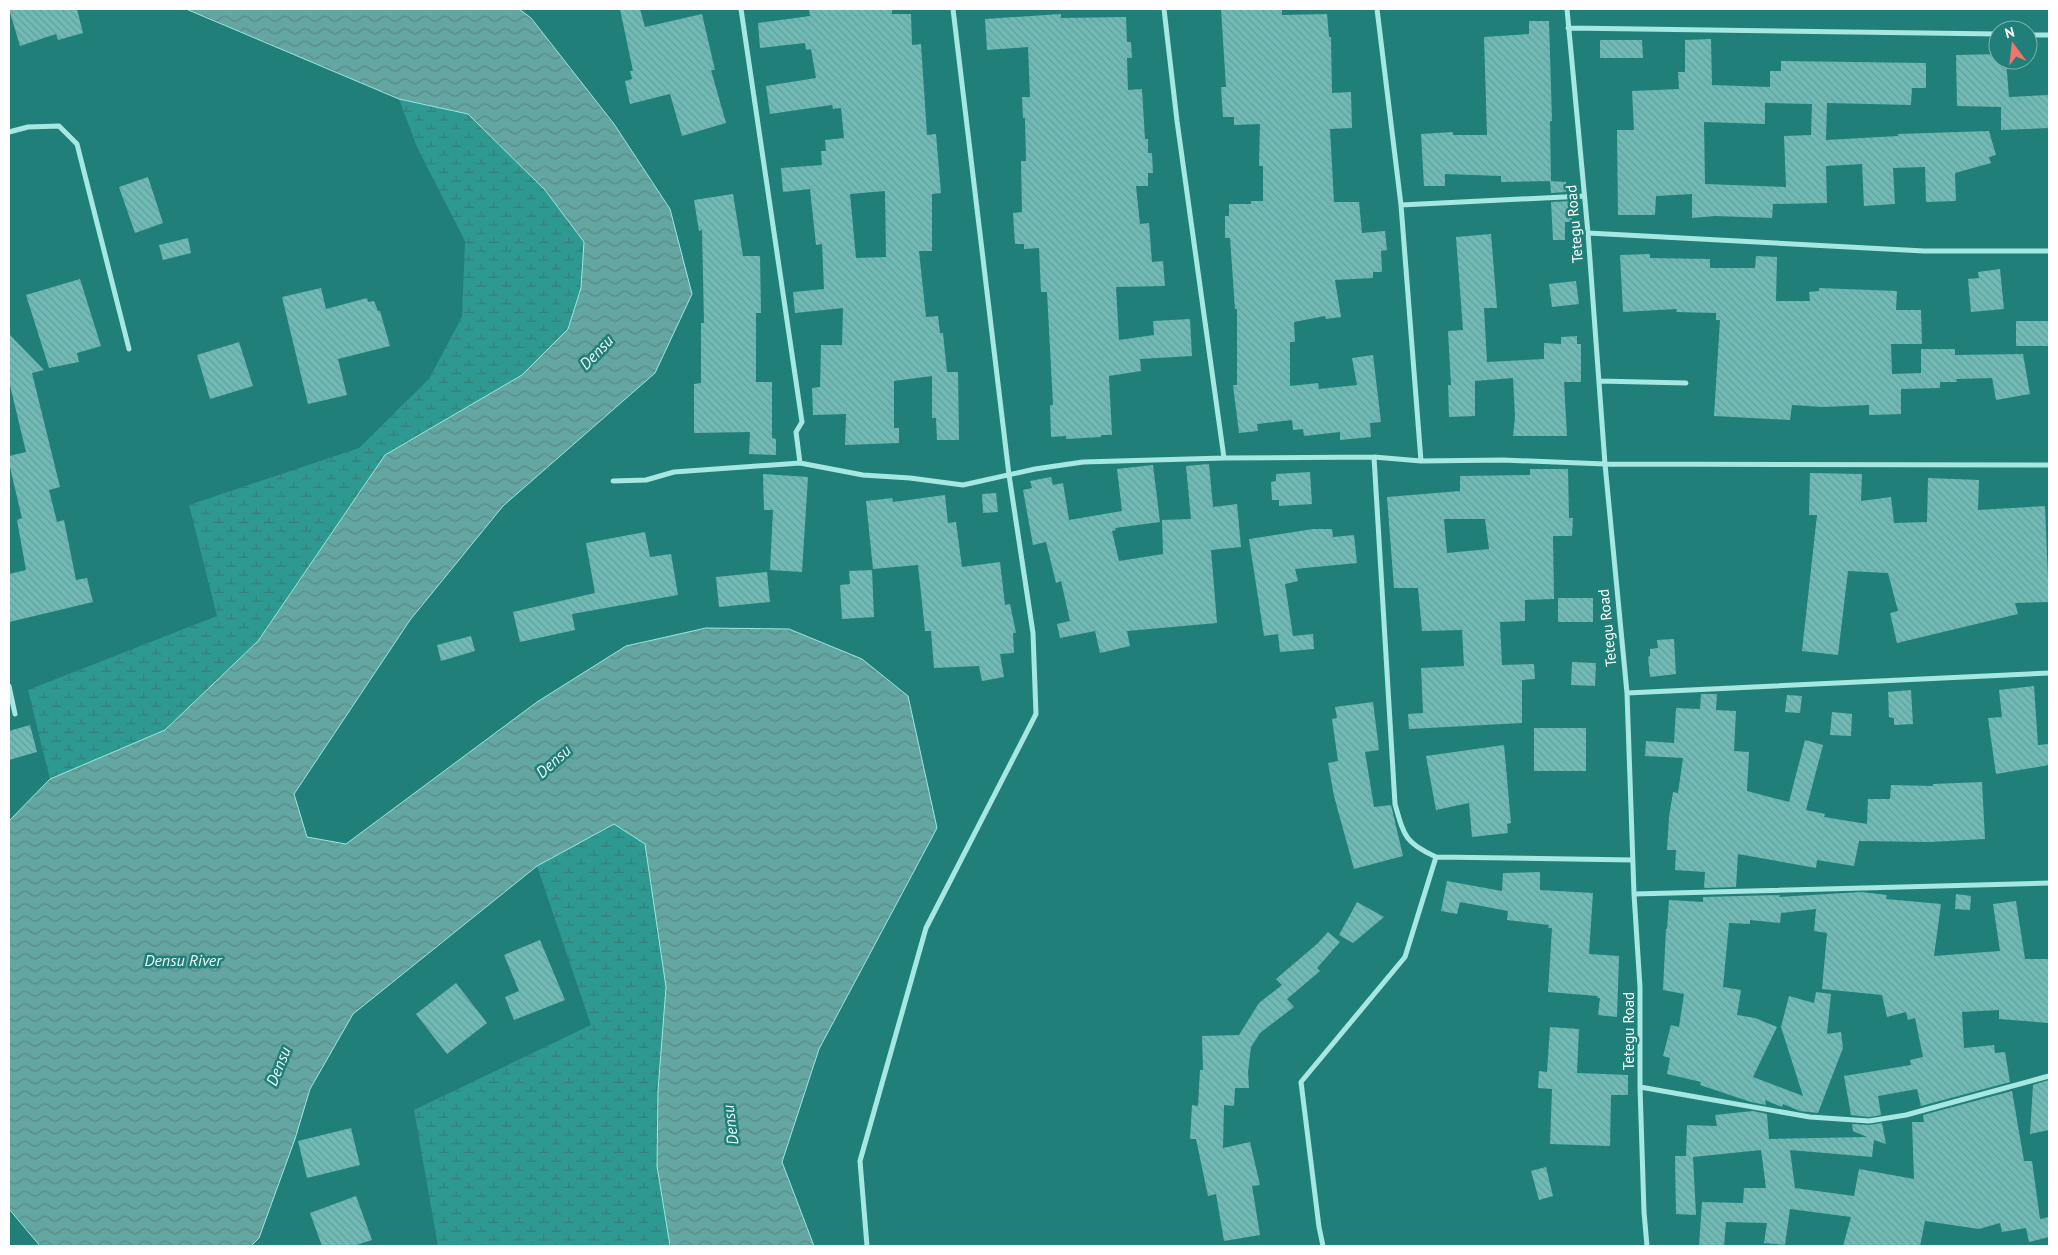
<svg xmlns="http://www.w3.org/2000/svg" width="2058" height="1255" viewBox="0 0 2058 1255" font-family="'PT Sans',sans-serif">
  <defs>
    <pattern id="wetland-marsh" width="20" height="14" patternUnits="userSpaceOnUse" patternTransform="scale(1.25)"><rect width="20" height="14" fill="#2e9991"/><path d="M1 5h8M5 5V1M11 12h8M15 12V8" fill="none" stroke="#387e79"/></pattern>
    <pattern id="water-waves" width="16" height="10" patternUnits="userSpaceOnUse" patternTransform="scale(1.25)"><rect width="16" height="10" fill="#63a6a2"/><path d="M0 5q4-4 8 0t8 0" fill="none" stroke="#5c8b88"/></pattern>
    <pattern id="building-back-hatch" width="6" height="6" patternUnits="userSpaceOnUse" patternTransform="scale(1.25)"><rect width="6" height="6" fill="#6fbab5"/><path d="M-1 5l2 2M0 0l6 6M5-1l2 2" fill="none" stroke="#669e9b"/></pattern>
  </defs>
  <rect width="100%" height="100%" fill="#217f79"/>
  <path fill="url(#wetland-marsh)" d="M 399,99 L 468,114 L 545,190 L 584,242 L 581,288 L 568,329 L 522,375 L 385,455 L 258,641 L 165,730 L 50,779 L 28,690 L 217,616 L 189,505 L 359,448 L 429,379 L 462,317 L 465,241 L 417,147 Z
    M 614,823 L 645,844 L 666,987 L 658,1091 L 657,1166 L 670,1246 L 610,1246 L 609,1244 L 601,1246 L 438,1246 L 414,1110 L 591,1025 L 537,866 Z"/>
  <path fill="url(#water-waves)" stroke="#9ae8e1" d="M 186,9 L 519,9 L 531,18 L 614,124 L 670,209 L 692,294 L 655,373 L 503,506 L 410,620 L 294,794 L 307,837 L 346,844 L 537,702 L 626,646 L 706,628 L 789,629 L 862,659 L 908,696 L 937,828 L 819,1049 L 782,1162 L 814,1246 L 670,1246 L 657,1166 L 658,1091 L 666,987 L 645,844 L 614,824 L 537,866 L 353,1014 L 310,1089 L 295,1139 L 259,1238 L 251,1246 L 40,1246 L 9,1209 L 9,821 L 50,779 L 165,730 L 258,641 L 385,455 L 522,375 L 568,329 L 581,288 L 584,242 L 545,190 L 468,114 L 399,99 Z"/>
  <path fill="url(#building-back-hatch)" fill-rule="evenodd" d="M 9,9 L 77,9 L 83,33 L 58,40 L 56,34 L 20,46 Z
    M 620,9 L 640,9 L 645,27 L 702,14 L 715,70 L 711,70 L 726,123 L 682,136 L 670,94 L 630,104 L 625,81 L 632,79 L 630,71 L 633,71 Z
    M 809,9 L 892,9 L 892,14 L 911,14 L 912,45 L 921,44 L 927,135 L 936,134 L 941,193 L 932,194 L 932,251 L 919,251 L 926,317 L 938,316 L 940,333 L 943,333 L 947,372 L 958,372 L 959,440 L 937,440 L 936,418 L 932,418 L 932,376 L 894,381 L 894,428 L 899,428 L 899,443 L 845,445 L 846,414 L 813,415 L 812,388 L 820,387 L 821,345 L 842,345 L 843,308 L 795,313 L 793,292 L 824,289 L 822,244 L 816,245 L 810,189 L 783,192 L 781,168 L 822,165 L 821,151 L 826,151 L 825,140 L 844,138 L 841,108 L 833,109 L 832,105 L 770,114 L 766,86 L 816,78 L 811,49 L 806,50 L 805,43 L 760,48 L 758,23 L 810,16 ZM 885,191 L 886,257 L 856,258 L 850,194 Z
    M 1221,9 L 1282,9 L 1282,15 L 1327,14 L 1329,37 L 1331,37 L 1332,93 L 1351,92 L 1352,128 L 1330,129 L 1334,202 L 1359,202 L 1362,233 L 1385,231 L 1387,250 L 1381,251 L 1382,272 L 1373,272 L 1373,278 L 1335,280 L 1341,317 L 1326,319 L 1325,316 L 1294,322 L 1295,342 L 1290,342 L 1290,386 L 1318,383 L 1319,389 L 1357,385 L 1352,358 L 1373,355 L 1381,422 L 1370,423 L 1371,437 L 1340,440 L 1340,432 L 1304,436 L 1303,429 L 1293,430 L 1292,420 L 1257,424 L 1258,431 L 1239,433 L 1233,385 L 1237,385 L 1237,309 L 1235,309 L 1230,238 L 1225,238 L 1225,216 L 1229,216 L 1229,204 L 1251,204 L 1251,201 L 1263,201 L 1263,166 L 1259,166 L 1260,124 L 1234,125 L 1234,117 L 1223,117 L 1221,87 L 1226,87 Z
    M 1061,14 L 1061,18 L 1126,17 L 1127,42 L 1131,42 L 1132,58 L 1127,58 L 1128,90 L 1142,89 L 1145,139 L 1148,139 L 1148,153 L 1152,153 L 1153,173 L 1148,173 L 1148,186 L 1136,186 L 1140,224 L 1149,223 L 1152,262 L 1163,261 L 1165,286 L 1116,287 L 1119,340 L 1154,335 L 1153,321 L 1190,319 L 1192,356 L 1140,359 L 1141,371 L 1109,376 L 1112,435 L 1101,435 L 1101,437 L 1066,439 L 1066,436 L 1051,437 L 1050,405 L 1053,405 L 1047,292 L 1041,292 L 1039,248 L 1024,249 L 1024,244 L 1015,244 L 1013,213 L 1022,212 L 1021,161 L 1026,161 L 1025,118 L 1023,118 L 1022,97 L 1030,97 L 1028,47 L 987,50 L 985,19 Z
    M 1529,21 L 1549,21 L 1552,121 L 1550,121 L 1551,181 L 1501,182 L 1501,176 L 1445,174 L 1445,186 L 1424,186 L 1421,134 L 1453,132 L 1453,135 L 1487,135 L 1484,37 L 1529,34 Z
    M 1711,39 L 1712,85 L 1770,87 L 1770,71 L 1781,71 L 1781,61 L 1926,63 L 1926,88 L 1912,88 L 1911,105 L 1827,103 L 1826,140 L 1898,136 L 1898,134 L 1989,131 L 1996,155 L 1989,157 L 1991,163 L 1955,173 L 1956,201 L 1926,202 L 1925,167 L 1893,168 L 1895,204 L 1864,206 L 1862,164 L 1826,166 L 1827,203 L 1773,204 L 1772,218 L 1715,216 L 1692,218 L 1692,194 L 1656,196 L 1655,215 L 1618,215 L 1617,130 L 1634,130 L 1632,91 L 1679,89 L 1678,72 L 1685,72 L 1685,40 ZM 1765,103 L 1812,104 L 1811,135 L 1784,136 L 1786,187 L 1705,184 L 1704,122 L 1765,124 Z
    M 1600,40 L 1642,40 L 1643,58 L 1600,58 Z
    M 1998,54 L 1998,60 L 2006,60 L 2009,97 L 2049,95 L 2049,128 L 2001,130 L 2001,107 L 1957,106 L 1956,55 Z
    M 148,177 L 163,223 L 135,233 L 119,187 Z
    M 1550,181 L 1566,182 L 1566,192 L 1551,193 Z
    M 733,194 L 743,256 L 760,256 L 761,313 L 756,313 L 756,382 L 772,382 L 772,438 L 776,439 L 776,455 L 749,454 L 750,432 L 694,433 L 694,384 L 701,383 L 701,323 L 704,323 L 702,230 L 699,231 L 694,200 Z
    M 1572,201 L 1572,222 L 1565,222 L 1565,240 L 1553,240 L 1551,202 Z
    M 1491,234 L 1497,308 L 1484,308 L 1487,362 L 1544,359 L 1544,343 L 1561,344 L 1561,337 L 1577,336 L 1577,344 L 1581,344 L 1581,382 L 1564,382 L 1567,436 L 1513,436 L 1515,417 L 1513,378 L 1475,381 L 1475,416 L 1449,417 L 1448,385 L 1451,385 L 1448,331 L 1463,330 L 1456,237 Z
    M 188,238 L 191,253 L 163,260 L 159,245 Z
    M 1650,254 L 1650,258 L 1710,259 L 1710,268 L 1755,268 L 1756,256 L 1777,257 L 1776,301 L 1810,301 L 1809,292 L 1819,291 L 1819,288 L 1897,291 L 1896,310 L 1921,310 L 1922,344 L 1891,344 L 1892,374 L 1921,373 L 1921,349 L 1955,349 L 1955,355 L 2023,354 L 2030,394 L 1996,400 L 1992,378 L 1956,379 L 1957,382 L 1940,382 L 1940,388 L 1901,389 L 1901,414 L 1869,415 L 1869,405 L 1823,407 L 1792,405 L 1790,420 L 1714,416 L 1720,320 L 1716,320 L 1716,313 L 1676,312 L 1677,309 L 1623,312 L 1620,255 Z
    M 2000,269 L 2004,309 L 1971,312 L 1968,279 L 1979,278 L 1978,272 Z
    M 80,279 L 101,346 L 77,353 L 79,362 L 49,368 L 26,295 Z
    M 1576,281 L 1579,304 L 1552,307 L 1549,284 Z
    M 321,288 L 326,309 L 367,298 L 368,302 L 374,301 L 378,311 L 380,311 L 390,346 L 338,359 L 347,395 L 308,404 L 282,297 Z
    M 2016,321 L 2049,321 L 2049,346 L 2016,346 Z
    M 9,334 L 44,370 L 32,373 L 60,487 L 49,490 L 57,522 L 64,520 L 76,580 L 87,578 L 93,602 L 9,622 L 9,574 L 26,570 L 17,520 L 22,518 L 9,463 L 9,456 L 26,452 L 9,381 Z
    M 239,342 L 253,386 L 210,399 L 197,355 Z
    M 1209,464 L 1213,507 L 1237,504 L 1241,547 L 1211,550 L 1217,623 L 1127,631 L 1130,646 L 1100,653 L 1095,631 L 1060,638 L 1057,624 L 1070,621 L 1061,581 L 1056,583 L 1046,542 L 1033,545 L 1023,490 L 1032,488 L 1030,481 L 1051,477 L 1053,485 L 1063,483 L 1069,520 L 1122,511 L 1117,469 L 1153,465 L 1160,522 L 1115,528 L 1116,530 L 1112,531 L 1119,561 L 1163,554 L 1162,520 L 1191,519 L 1186,466 Z
    M 1530,469 L 1568,469 L 1569,518 L 1573,518 L 1572,536 L 1553,536 L 1554,599 L 1525,600 L 1525,621 L 1500,622 L 1502,665 L 1534,664 L 1535,679 L 1522,680 L 1522,723 L 1409,729 L 1408,714 L 1423,713 L 1421,668 L 1464,666 L 1462,630 L 1422,631 L 1418,588 L 1394,588 L 1387,497 L 1460,491 L 1460,476 L 1530,475 ZM 1444,519 L 1485,519 L 1489,549 L 1447,553 Z
    M 1310,472 L 1312,504 L 1279,506 L 1279,500 L 1272,500 L 1271,482 L 1276,481 L 1276,474 Z
    M 1810,473 L 1862,474 L 1861,501 L 1891,497 L 1894,523 L 1927,522 L 1928,478 L 1979,480 L 1978,510 L 2045,506 L 2049,602 L 2015,603 L 2018,614 L 1897,643 L 1890,613 L 1898,611 L 1888,573 L 1848,571 L 1838,655 L 1802,651 L 1817,515 L 1809,515 Z
    M 763,474 L 808,477 L 802,572 L 770,570 L 773,510 L 764,510 Z
    M 996,493 L 998,512 L 983,513 L 982,494 Z
    M 945,495 L 948,523 L 956,522 L 962,567 L 1000,562 L 1005,605 L 1010,604 L 1016,633 L 1013,633 L 1014,653 L 1000,654 L 1004,677 L 982,681 L 979,666 L 934,668 L 931,631 L 925,631 L 918,565 L 873,569 L 866,501 L 892,498 L 893,502 Z
    M 1313,529 L 1332,529 L 1333,537 L 1354,535 L 1357,563 L 1295,569 L 1298,581 L 1285,584 L 1293,636 L 1313,634 L 1314,649 L 1280,652 L 1278,634 L 1264,636 L 1249,539 Z
    M 645,532 L 650,557 L 671,554 L 678,595 L 572,614 L 575,630 L 520,642 L 513,612 L 595,593 L 586,543 Z
    M 872,570 L 874,617 L 842,619 L 840,585 L 850,584 L 849,571 Z
    M 767,572 L 770,602 L 719,607 L 716,577 Z
    M 1558,598 L 1593,598 L 1593,622 L 1558,622 Z
    M 471,636 L 475,651 L 441,661 L 437,645 Z
    M 1674,639 L 1676,674 L 1650,677 L 1648,657 L 1650,656 L 1650,649 L 1658,648 L 1657,640 Z
    M 1572,662 L 1596,663 L 1595,686 L 1571,685 Z
    M 2034,686 L 2038,745 L 2049,744 L 2049,765 L 1996,774 L 1988,718 L 2002,717 L 1999,690 Z
    M 1911,690 L 1913,724 L 1894,725 L 1894,718 L 1889,717 L 1888,692 Z
    M 1701,694 L 1717,694 L 1716,710 L 1736,711 L 1734,751 L 1749,752 L 1747,791 L 1789,802 L 1805,740 L 1823,745 L 1806,810 L 1825,814 L 1824,817 L 1867,824 L 1868,799 L 1890,799 L 1891,785 L 1933,786 L 1933,784 L 1982,782 L 1985,839 L 1930,842 L 1859,841 L 1854,866 L 1817,860 L 1816,868 L 1738,854 L 1736,887 L 1704,888 L 1705,872 L 1675,870 L 1676,850 L 1667,850 L 1669,817 L 1673,792 L 1678,793 L 1683,758 L 1645,756 L 1646,741 L 1674,743 L 1676,708 L 1700,709 Z
    M 1787,695 L 1802,696 L 1800,713 L 1785,712 Z
    M 1373,702 L 1379,750 L 1365,752 L 1374,807 L 1391,805 L 1403,856 L 1354,869 L 1334,796 L 1328,763 L 1338,761 L 1332,719 L 1337,718 L 1335,707 Z
    M 1832,712 L 1852,714 L 1851,736 L 1830,735 Z
    M 30,725 L 37,752 L 9,760 L 9,731 Z
    M 1534,728 L 1586,728 L 1586,771 L 1534,771 Z
    M 1504,745 L 1511,823 L 1507,824 L 1508,833 L 1472,837 L 1469,803 L 1436,810 L 1426,756 Z
    M 1540,872 L 1540,890 L 1593,893 L 1589,954 L 1619,956 L 1617,1017 L 1598,1015 L 1600,998 L 1597,998 L 1598,996 L 1548,992 L 1552,928 L 1548,928 L 1549,925 L 1507,920 L 1508,911 L 1460,902 L 1457,914 L 1441,911 L 1447,881 L 1502,891 L 1503,873 Z
    M 1861,892 L 1887,895 L 1886,899 L 1941,904 L 1934,956 L 2000,951 L 1993,904 L 2016,901 L 2025,959 L 2049,959 L 2049,1023 L 1999,1019 L 1999,1010 L 1962,1012 L 1964,1048 L 1994,1045 L 1995,1053 L 2005,1052 L 2010,1082 L 1921,1106 L 1917,1089 L 1878,1096 L 1881,1115 L 1869,1117 L 1851,1115 L 1844,1076 L 1911,1065 L 1910,1060 L 1923,1057 L 1915,1018 L 1908,1020 L 1906,1012 L 1887,1017 L 1882,995 L 1822,989 L 1827,933 L 1814,931 L 1816,909 L 1781,913 L 1780,923 L 1750,920 L 1750,924 L 1729,923 L 1723,987 L 1741,990 L 1737,1015 L 1755,1018 L 1777,1027 L 1753,1077 L 1803,1096 L 1781,1027 L 1789,996 L 1814,1003 L 1816,992 L 1831,994 L 1827,1034 L 1841,1032 L 1843,1048 L 1818,1113 L 1800,1111 L 1783,1104 L 1782,1107 L 1765,1100 L 1766,1105 L 1751,1102 L 1700,1085 L 1701,1082 L 1667,1074 L 1670,1058 L 1663,1056 L 1671,1025 L 1679,1027 L 1684,994 L 1663,990 L 1666,929 L 1667,929 L 1669,900 L 1703,902 L 1703,897 L 1780,895 L 1779,897 Z
    M 1956,894 L 1971,896 L 1970,910 L 1955,909 Z
    M 1357,902 L 1384,917 L 1353,943 L 1339,935 Z
    M 1328,932 L 1340,942 L 1317,968 L 1320,971 L 1287,999 L 1294,1007 L 1260,1033 L 1251,1047 L 1248,1072 L 1249,1088 L 1235,1088 L 1234,1106 L 1224,1105 L 1223,1148 L 1250,1142 L 1260,1185 L 1252,1186 L 1260,1235 L 1224,1241 L 1216,1194 L 1208,1196 L 1196,1139 L 1190,1139 L 1192,1105 L 1198,1106 L 1200,1070 L 1203,1070 L 1202,1036 L 1239,1035 L 1259,1003 L 1282,985 L 1276,979 L 1317,944 Z
    M 540,940 L 565,1000 L 514,1020 L 505,997 L 519,991 L 504,955 Z
    M 456,983 L 487,1023 L 447,1054 L 416,1014 Z
    M 1550,1027 L 1579,1029 L 1577,1073 L 1628,1075 L 1628,1095 L 1611,1095 L 1610,1146 L 1550,1144 L 1552,1089 L 1538,1088 L 1539,1071 L 1547,1072 Z
    M 2049,1080 L 2049,1130 L 2030,1134 L 2033,1085 Z
    M 2012,1091 L 2024,1161 L 2032,1161 L 2040,1219 L 2049,1217 L 2049,1237 L 2029,1242 L 2026,1228 L 2002,1232 L 2000,1223 L 1979,1229 L 1925,1221 L 1920,1246 L 1843,1246 L 1851,1217 L 1790,1209 L 1785,1245 L 1764,1243 L 1767,1223 L 1726,1222 L 1724,1246 L 1699,1246 L 1702,1202 L 1743,1203 L 1744,1188 L 1766,1188 L 1761,1150 L 1693,1157 L 1696,1215 L 1676,1214 L 1675,1156 L 1686,1156 L 1687,1125 L 1717,1126 L 1715,1115 L 1753,1111 L 1767,1114 L 1769,1139 L 1867,1137 L 1853,1131 L 1852,1124 L 1869,1125 L 1882,1123 L 1886,1144 L 1874,1140 L 1872,1157 L 1790,1150 L 1795,1188 L 1854,1196 L 1859,1169 L 1914,1179 L 1912,1122 L 1924,1122 L 1923,1115 Z
    M 351,1128 L 360,1165 L 307,1178 L 298,1141 Z
    M 1546,1167 L 1553,1196 L 1539,1200 L 1531,1171 Z
    M 356,1196 L 372,1240 L 353,1246 L 322,1246 L 310,1213 Z"/>
  <g fill="none" stroke-linecap="round" stroke-linejoin="round">
    <path stroke="#a6e7e2" stroke-width="5" d="M 741,9 L 802,422 L 796,432 L 800,463
      M 1164,9 L 1177,121 L 1224,458
      M 1377,9 L 1401,205 L 1421,461
      M 1567,9 L 1588,233 L 1605,464 L 1627,693 L 1634,894 L 1640,987 L 1640,1087 L 1644,1212 L 1647,1246
      M 1568,28 L 1998,34
      M 2028,35 L 2049,35
      M 9,132 L 28,127 L 59,126 L 77,144 L 129,349
      M 1401,205 L 1584,196
      M 1588,233 L 1924,251 L 2049,251
      M 1599,381 L 1686,383
      M 1374,457 L 1395,804 C 1404,836 1405,843 1436,857 L 1633,860
      M 613,481 L 646,480 L 674,472 L 800,463 L 863,475 L 910,478 L 963,485 L 1035,469 L 1083,462 L 1224,458 L 1374,457 L 1421,461 L 1503,460 L 1605,464 L 2049,465
      M 9,686 L 15,714
      M 1627,693 L 2049,673
      M 1634,894 L 2049,883
      M 1640,1087 L 1810,1117 L 1869,1121 L 1906,1115 L 2049,1076
      M 867,1246 L 860,1161 L 926,928 L 1036,714 L 1033,633 L 1009,475 L 953,9
      M 1323,1246 L 1319,1227 L 1301,1082 L 1405,957 L 1436,857"/>
  </g>
  <g text-anchor="middle" dominant-baseline="central" stroke-width="5" stroke-linejoin="round" paint-order="stroke">
    <g font-size="15" fill="#fff" stroke="#217f79">
      <text transform="translate(1574 224) rotate(-95)">Tetegu Road</text>
      <text transform="translate(1607 628) rotate(-96)">Tetegu Road</text>
      <text transform="translate(1628 1031) rotate(-90)">Tetegu Road</text>
    </g>
    <g font-size="16" font-style="italic" fill="#ecfbfa" stroke="#217f79">
      <text transform="translate(596 352) rotate(-46)">Densu</text>
      <text transform="translate(553 761) rotate(-42)">Densu</text>
      <text x="183" y="960">Densu River</text>
      <text transform="translate(278 1066) rotate(-68)">Densu</text>
      <text transform="translate(730 1125) rotate(-97)">Densu</text>
    </g>
  </g>
  <rect width="2058" height="1255" fill="none" stroke="#ffffff" stroke-width="20"/>
  <g transform="translate(2013 45) rotate(345)"><circle r="24" fill="#217f79" stroke="#7ab2af"/>
  <path d="M0-4L9 19L0 12L-9 19Z" fill="#f37468"/>
  <text y="-8" font-size="14" font-weight="bold" text-anchor="middle" fill="#ffffff">N</text>
  </g>
</svg>
